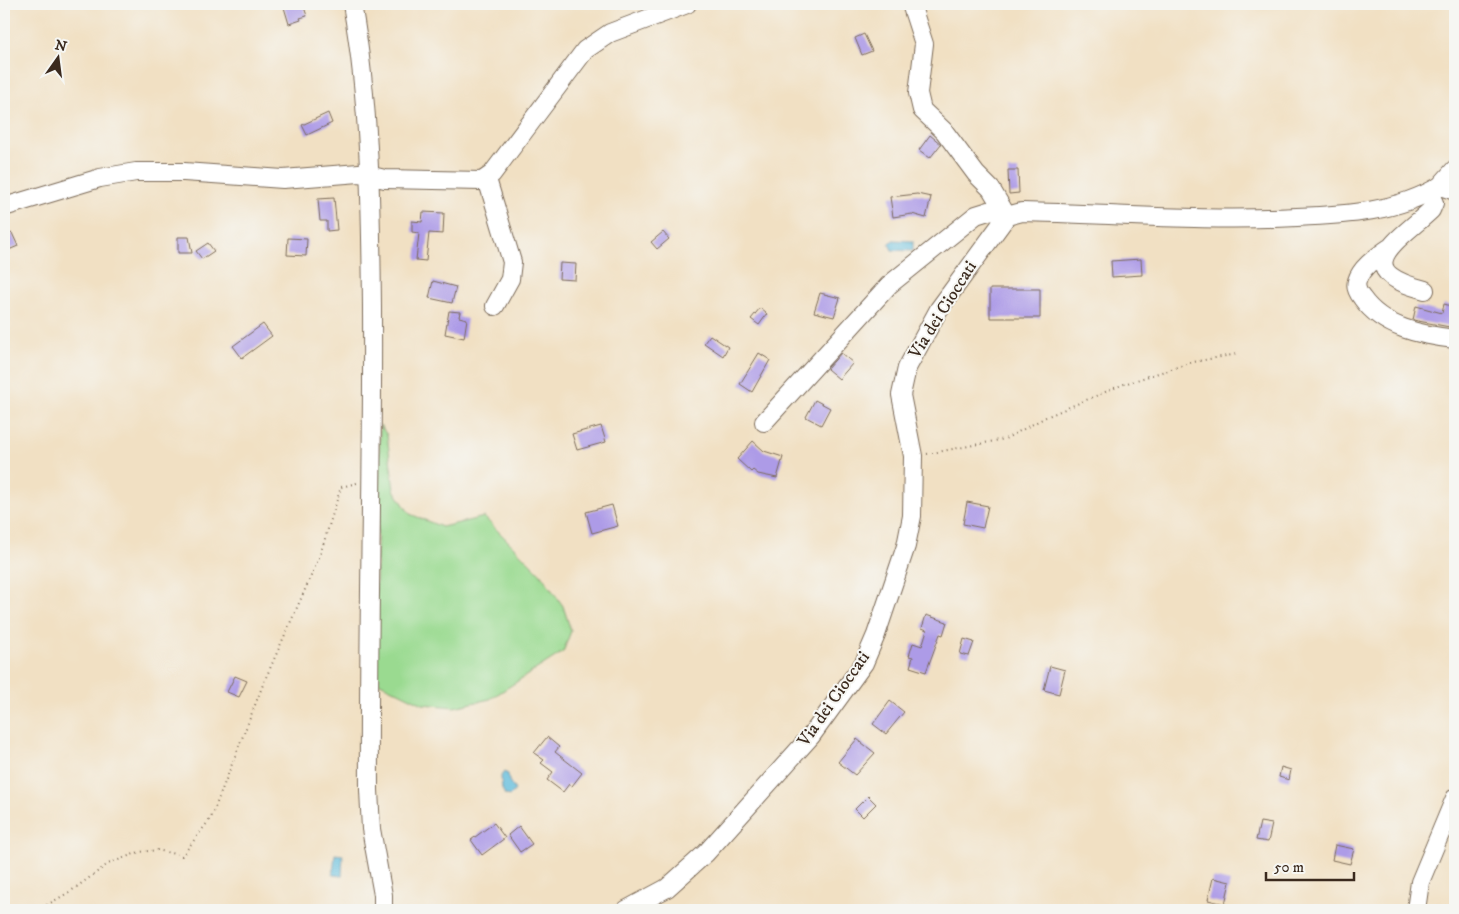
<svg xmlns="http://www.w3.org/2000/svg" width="1459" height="914" viewBox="0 0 1459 914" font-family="'IM FELL DW Pica',serif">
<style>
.green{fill:#9ada90;stroke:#6a8257}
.water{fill:#5ebcdc;stroke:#4c737d}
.building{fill:#ad9be7}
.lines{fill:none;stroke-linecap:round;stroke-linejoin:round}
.minor-casing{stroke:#7b6a58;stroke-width:20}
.path{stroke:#7b6a58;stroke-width:2;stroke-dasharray:1 4;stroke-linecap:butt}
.minor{stroke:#fff;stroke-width:18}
.labels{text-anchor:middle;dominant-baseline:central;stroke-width:4;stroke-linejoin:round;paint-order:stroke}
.street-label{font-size:18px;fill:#3b2a1e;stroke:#f6f6f2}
</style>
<rect width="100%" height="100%" fill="#f6f6f2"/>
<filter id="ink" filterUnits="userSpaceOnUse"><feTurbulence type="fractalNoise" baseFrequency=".02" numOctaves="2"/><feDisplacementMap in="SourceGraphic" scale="10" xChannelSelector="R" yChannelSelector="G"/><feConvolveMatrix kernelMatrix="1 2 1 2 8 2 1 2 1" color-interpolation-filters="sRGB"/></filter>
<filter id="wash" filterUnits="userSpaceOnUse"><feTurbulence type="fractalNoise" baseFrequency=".0096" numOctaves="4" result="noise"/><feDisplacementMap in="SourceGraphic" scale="20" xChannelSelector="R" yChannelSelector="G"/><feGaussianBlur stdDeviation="1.12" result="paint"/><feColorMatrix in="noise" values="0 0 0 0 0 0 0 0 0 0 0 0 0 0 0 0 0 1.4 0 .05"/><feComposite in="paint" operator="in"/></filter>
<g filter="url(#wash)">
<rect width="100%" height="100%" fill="#f1e0c3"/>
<path class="green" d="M380,425L387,435L394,490L410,514L442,527L484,517L540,573L563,606L571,631L563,652L490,699L454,707L423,704L374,680Z"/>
<path class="water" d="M893,240L913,241V251L892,250L889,244Z
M504,772L508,774L509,781L515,790L510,796L505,795L502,789L501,776Z
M335,854L343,855L342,876L333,875Z"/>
<g id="blocks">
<path class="building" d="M283,4H303L307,16L300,18L301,20L289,24Z
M864,34L872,51L862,55L855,38Z
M328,113L332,123L307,135L302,125Z
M930,135L941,144L930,158L919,150Z
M1008,170H1018L1019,193L1009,194Z
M917,194L931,197L926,218L912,214L893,217L890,197Z
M334,198L337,230L327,231V221H320L318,199Z
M423,212L444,213L443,234L429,233L426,261L416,260L419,233L412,232V221L422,222Z
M663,232L669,239L657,249L651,242Z
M12,233L18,246L4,252V237Z
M178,237H189L192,253H178Z
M288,238L307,239L306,256L287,255Z
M208,243L214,251L202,259L196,251Z
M1141,259L1142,275L1112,277L1111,261Z
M560,263L576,264L575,280L559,279Z
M433,281L456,287L452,303L429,298Z
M990,289H1040V318H990Z
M820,293L840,298L834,317L814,312Z
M1444,304L1455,307V328L1413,320L1416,306L1442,313Z
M760,308L767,314L759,325L751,319Z
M449,311L460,312L459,317L467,319L464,338L445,334Z
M263,324L272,336L242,358L233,346Z
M710,335L728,347L723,356L704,343Z
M759,353L770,360L752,392L740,384Z
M841,353L853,363L839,379L827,369Z
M815,400L830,408L821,425L806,417Z
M601,426L606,442L577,450L572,434Z
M753,441L764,451L783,457L777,478L758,474L753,470L751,472L737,459Z
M967,502L988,506L983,528L963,524Z
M612,505L618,526L592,533L586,512Z
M926,615L947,622L943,635L940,634L926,672L910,667L913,657L909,656L913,643L922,646L927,630L922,628Z
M964,639L974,642L969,656L960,654Z
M1050,666L1065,670L1059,694L1044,690Z
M235,676L247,681L239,697L227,692Z
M890,701L904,712L886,734L873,724Z
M547,737L559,747L555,752L582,773L572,786L569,784L563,792L547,780L553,772L541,763L544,760L534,753Z
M857,739L875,753L855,775L838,762Z
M1281,767L1291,770L1289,780L1279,777Z
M868,796L876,804L863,817L855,809Z
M1260,822L1272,824L1268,842L1256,840Z
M494,823L505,838L482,855L471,840Z
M519,826L532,844L520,852L508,835Z
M1335,845L1354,849L1350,864L1332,860Z
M1213,878L1230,882L1225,904L1208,900Z"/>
</g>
</g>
<g filter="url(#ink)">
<use href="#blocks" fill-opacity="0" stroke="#7b6a58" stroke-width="1"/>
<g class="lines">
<defs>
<path id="minor" d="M352,4C370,104 371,205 372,307C373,468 368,629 369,790L371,829L383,895V910
M911,4L924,44L918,93L922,110L944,131L976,174L991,189L1007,216
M487,179L512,262L510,279L495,306
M1440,186L1455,169
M4,207L100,178L136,172H184L283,179L359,173L385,179L482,181L492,174L585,50L610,33L687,4
M1389,248C1378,256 1361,267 1357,281C1355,287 1358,293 1362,298C1383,328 1421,335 1455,339
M1425,290C1344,270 1401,239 1431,210L1434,203L1429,192
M764,422L889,285L976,215L992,210L1007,216
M626,910L667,888L706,853L811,736L864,663L876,635L906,546L912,516L913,456L901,395L907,368L939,309L1007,216L1022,212C1114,214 1205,222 1297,217C1346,215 1397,212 1440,186L1455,191
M1416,910L1420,882L1455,798"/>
</defs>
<use href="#minor" class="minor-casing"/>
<path class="path" d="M927,454L1005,439L1046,417L1124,384L1193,362L1237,354
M38,910L71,891L108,864L139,852L158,850L182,856L211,818L264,682L319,558L341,487L357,483"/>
<use href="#minor" class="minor"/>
</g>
</g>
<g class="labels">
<g class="street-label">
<text transform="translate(943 310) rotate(-58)">Via dei Cioccati</text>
<text transform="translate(834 699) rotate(-55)">Via dei Cioccati</text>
</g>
</g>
<rect width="1459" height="914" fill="none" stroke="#f6f6f2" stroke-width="20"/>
<g transform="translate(58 58) rotate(14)" stroke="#f6f6f2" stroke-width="4" paint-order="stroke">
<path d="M0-4L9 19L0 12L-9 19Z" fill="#3b2a1e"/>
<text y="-8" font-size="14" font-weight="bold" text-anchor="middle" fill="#3b2a1e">N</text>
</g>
<path d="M1266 872v8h88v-8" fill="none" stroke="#3b2a1e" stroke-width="2.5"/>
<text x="1274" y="872" font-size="15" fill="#3b2a1e" stroke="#f6f6f2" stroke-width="4" paint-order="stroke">50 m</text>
</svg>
